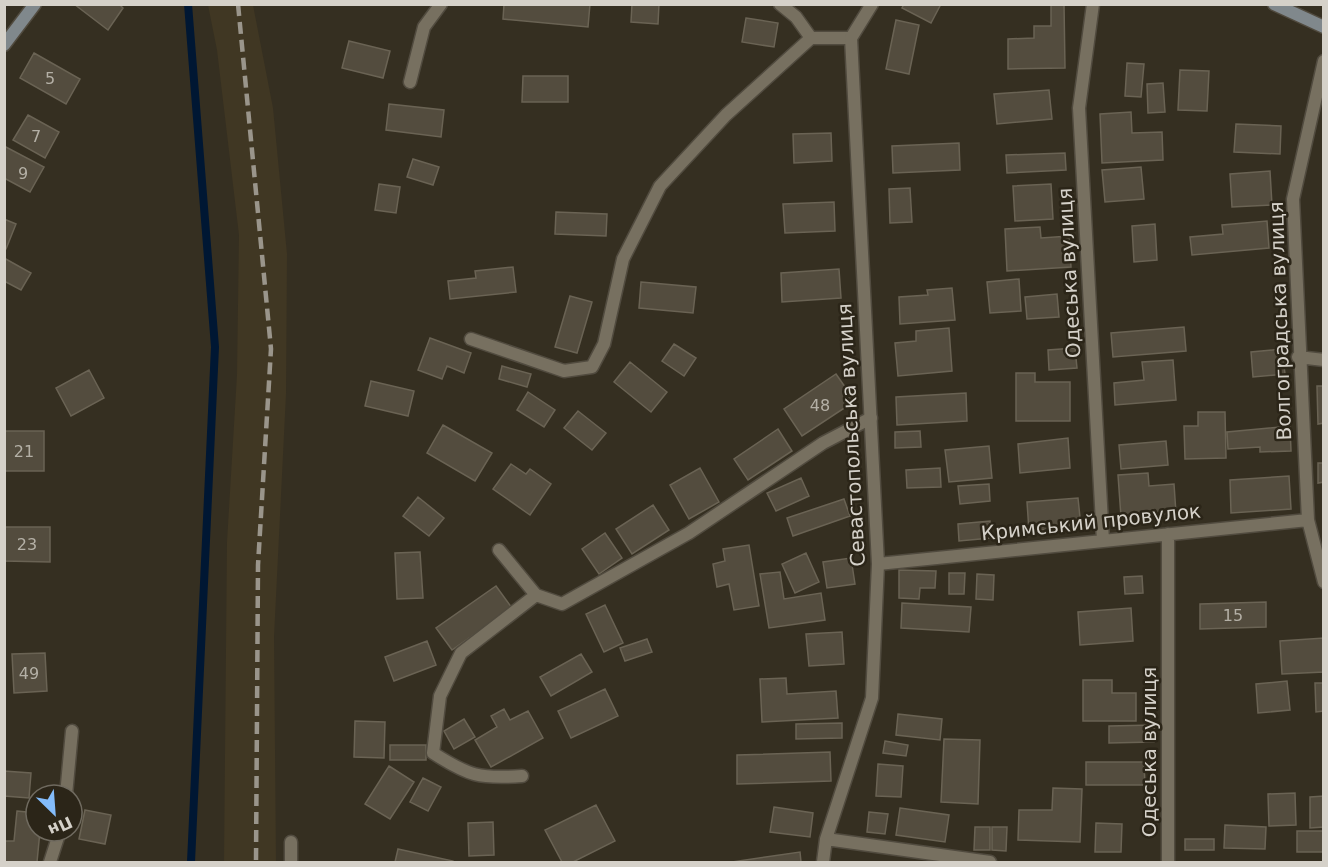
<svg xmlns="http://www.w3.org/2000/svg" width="1328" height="867" viewBox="0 0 1328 867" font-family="'DejaVu Sans',sans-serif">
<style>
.built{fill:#403723}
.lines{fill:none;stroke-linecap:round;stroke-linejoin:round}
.stream{stroke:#001733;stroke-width:8}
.building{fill:#534c3e;stroke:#6a6354;stroke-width:1.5}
.lane-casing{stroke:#514b3f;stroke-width:15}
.street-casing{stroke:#514b3f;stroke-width:15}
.secondary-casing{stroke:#514b3f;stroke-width:15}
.lane{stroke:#777060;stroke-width:12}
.street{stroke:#777060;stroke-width:12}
.secondary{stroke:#80888c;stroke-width:12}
.rail{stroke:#9a958b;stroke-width:4.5;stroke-dasharray:12 6;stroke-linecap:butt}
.labels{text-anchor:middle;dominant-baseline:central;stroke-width:5;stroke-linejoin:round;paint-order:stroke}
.number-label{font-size:16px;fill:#b4b0a6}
.street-label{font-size:20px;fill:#d5d1c9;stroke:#2b2518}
</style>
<rect width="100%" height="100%" fill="#352f21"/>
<path class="built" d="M208,5H253L273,108L287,254L286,394L274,637L276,862H224L227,542L237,375L239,235L217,50Z"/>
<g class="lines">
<path class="stream" d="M188,4L215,347L191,862"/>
</g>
<path class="building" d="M74,4H119L123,8L108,30Z
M504,4H590L588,27L503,19Z
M632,4H659L658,24L631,22Z
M904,4H941L931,23L902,8Z
M1051,4H1064L1065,68L1008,69V39L1034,38V26H1051Z
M746,18L778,23L774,47L742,42Z
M896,20L919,25L909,74L886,69Z
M349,41L390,51L383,78L342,68Z
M34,53L80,79L66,104L20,78Z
M1127,63L1144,64L1141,97L1125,96Z
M1180,70L1209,71L1207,111L1178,110Z
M523,76H568V102H522Z
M1163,83L1165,112L1148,113L1147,84Z
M1049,90L1052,119L997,124L994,94Z
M389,104L444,110L441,137L386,130Z
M1131,112L1132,133L1162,132L1163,160L1102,163L1100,114Z
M28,115L59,132L45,158L13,140Z
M1236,124L1281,126L1280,154L1234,152Z
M831,133L832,161L794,163L793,134Z
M959,143L960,170L893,173L892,146Z
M4,146L44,167L30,192L4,178Z
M1065,153L1066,170L1007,173L1006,155Z
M413,159L439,167L433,185L407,177Z
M1141,167L1144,199L1105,202L1102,170Z
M1270,171L1272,205L1232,207L1230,174Z
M379,184L400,187L396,213L375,210Z
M1051,184L1053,219L1015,221L1013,186Z
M910,188L912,222L890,223L889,189Z
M834,202L835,231L785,233L783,204Z
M556,212L607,214L606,236L555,234Z
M4,219L16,224L6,249H4Z
M1267,221L1269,248L1192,255L1190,237L1223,234L1222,225Z
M1155,224L1157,260L1134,262L1132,226Z
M1040,227L1041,238L1069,236L1071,267L1007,271L1005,229Z
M4,258L31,273L21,290L4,281Z
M513,267L516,292L450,299L448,281L476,278L475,271Z
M839,269L841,298L782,302L781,273Z
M1019,279L1021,311L990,313L987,282Z
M641,282L696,287L693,313L639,308Z
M952,288L955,320L900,324L899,297L928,295L927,290Z
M1057,294L1059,317L1027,319L1025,297Z
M570,296L592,302L577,353L555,347Z
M1184,327L1186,351L1113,357L1111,333Z
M949,328L952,371L898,376L895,343L916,341V331Z
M430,338L471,353L464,373L447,366L442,379L418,370Z
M674,344L696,358L684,376L662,361Z
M1075,348L1077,368L1049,370L1048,350Z
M1282,349L1285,374L1253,377L1251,352Z
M1173,360L1176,400L1115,405L1114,383L1144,380L1142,362Z
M630,362L667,392L651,412L614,382Z
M502,366L531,374L527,387L499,379Z
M89,370L104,398L71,416L56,388Z
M1016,373H1035V382H1070V421H1016Z
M836,374L855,401L802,436L784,409Z
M371,381L414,391L408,416L365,406Z
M1317,386H1324V423L1318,424Z
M528,392L555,410L544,427L517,410Z
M966,393L967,421L897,425L896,397Z
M578,411L606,433L592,450L564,428Z
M1198,412H1225L1226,458L1185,459L1184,426H1198Z
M443,425L492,453L475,481L427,453Z
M1290,426L1291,451L1260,452V447L1228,449L1227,432Z
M778,429L792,451L748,480L734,459Z
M4,431H44V471H4Z
M920,431L921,447L895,448V432Z
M1068,438L1070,468L1020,473L1018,444Z
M1166,441L1168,465L1121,469L1119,445Z
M989,446L992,478L949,482L945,450Z
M1318,463H1324V482L1318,483Z
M511,464L526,474L530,469L551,484L530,515L493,489Z
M700,468L719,502L689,519L670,485Z
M940,468L941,487L907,488L906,470Z
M1148,473L1149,486L1174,484L1176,513L1121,517L1118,475Z
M1289,476L1291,509L1231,513L1230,480Z
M801,478L809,496L776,511L767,493Z
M989,484L990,501L960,504L958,486Z
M418,497L444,518L429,536L403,516Z
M1078,498L1081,527L1029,531L1027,502Z
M844,499L850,516L793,536L787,518Z
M653,505L669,530L632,554L616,529Z
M990,521L991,538L959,541L958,524Z
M4,527H50V562L4,561Z
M605,533L622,558L599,574L582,549Z
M749,545L759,606L734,610L729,584L717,587L713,564L725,561L723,549Z
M420,552L423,598L397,599L395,553Z
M806,553L819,582L795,593L782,564Z
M851,558L855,584L827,588L823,562Z
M899,570L936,571L935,588H920L919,599L899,598Z
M780,572L784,599L821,593L825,620L769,628L760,574Z
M949,573H965L964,594H949Z
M977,574L994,575L993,600L976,599Z
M1142,576L1143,593L1125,594L1124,577Z
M496,586L512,608L452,650L436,628Z
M1266,602V627L1200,629V604Z
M902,603L971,607L969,632L901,628Z
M605,605L623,643L604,652L586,614Z
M1131,608L1133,641L1080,645L1078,612Z
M842,632L844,664L809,666L806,634Z
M1324,638V672L1282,674L1280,641Z
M647,639L652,652L625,661L620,648Z
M427,641L436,665L394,681L385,657Z
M45,653L47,691L14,693L12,654Z
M581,654L592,672L551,696L540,677Z
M786,678L787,694L836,691L838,718L762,722L760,679Z
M1083,680H1112V693H1136V721H1083Z
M1287,681L1290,710L1258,713L1256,684Z
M1315,683H1324V711L1316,712Z
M605,689L618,716L571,738L558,711Z
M504,709L510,720L528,711L543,738L491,767L475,740L497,727L491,716Z
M898,714L942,719L940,740L896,735Z
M464,719L475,737L454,749L444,731Z
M355,721L385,722L384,758L354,757Z
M842,723V738L796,739V724Z
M1154,725V742L1109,743V726Z
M944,739L980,740L978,804L941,802Z
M885,741L908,745L906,756L883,753Z
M390,745H426V760H390Z
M830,752L831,781L737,784V755Z
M1086,762H1144L1145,785H1086Z
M878,764L903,766L901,797L876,796Z
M389,766L414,782L390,819L365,804Z
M4,771L31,773L29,798L4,796Z
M423,778L441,787L428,811L410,802Z
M1053,788L1082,789L1080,842L1018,840L1019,810H1052Z
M1295,793L1296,825L1269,826L1268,794Z
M1324,796V827L1310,828V797Z
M596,805L615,841L573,862H562L545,830Z
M774,807L813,813L810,837L770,832Z
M900,808L949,815L945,842L896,835Z
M85,810L111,815L105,844L79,839Z
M17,811L36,813V831H40L37,862H4V841H14Z
M869,812L888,814L885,834L867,832Z
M493,822L494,855L469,856L468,823Z
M1096,823L1122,824L1121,852H1095Z
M1225,825L1266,827L1265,849L1224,848Z
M975,827H990V850H974Z
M992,827H1007L1006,851L992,850Z
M1297,831H1324V852H1297Z
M1185,839H1214V850H1185Z
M398,849L453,861V862H395Z
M800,852L801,862H732Z"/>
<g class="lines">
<defs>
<path id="lane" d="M780,4L796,17L811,38
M410,82L424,27L441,4
M471,339L564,371L592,367L604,344L623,259L660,186L726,115L811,38H851
M499,550L536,595
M522,776C479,779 469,776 433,753L440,696L461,653L536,595L562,604L689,533L823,443L871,418
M66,795L72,731
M50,862L60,831
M291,862V842"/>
<path id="street" d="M1093,4L1079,108L1103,541
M1324,61L1293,199L1308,520L1324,582
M1298,357L1324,360
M1168,534V862
M878,564L1308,520
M826,839L990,862
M823,862L826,839L872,698L878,564L851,38L872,4"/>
<path id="secondary" d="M1274,4L1324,27
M4,45L35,4"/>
</defs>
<use href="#lane" class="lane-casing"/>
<use href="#street" class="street-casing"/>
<use href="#secondary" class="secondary-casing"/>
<use href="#lane" class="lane"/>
<use href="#street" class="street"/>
<use href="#secondary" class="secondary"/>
<path class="rail" d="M238,4L271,349L258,565L256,862"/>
</g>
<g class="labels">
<g class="number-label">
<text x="50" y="78">5</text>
<text x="36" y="136">7</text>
<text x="23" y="173">9</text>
<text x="820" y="405">48</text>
<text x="24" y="451">21</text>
<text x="27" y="544">23</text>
<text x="1233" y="615">15</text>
<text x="29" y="673">49</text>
</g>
<g class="street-label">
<text transform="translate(1069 273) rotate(-93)">Одеська вулиця</text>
<text transform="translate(1280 321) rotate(-92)">Волгоградська вулиця</text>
<text transform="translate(851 435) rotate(-93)">Севастопольська вулиця</text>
<text transform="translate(1091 522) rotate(-6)">Кримський провулок</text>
<text transform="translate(1149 752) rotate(-90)">Одеська вулиця</text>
</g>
</g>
<rect width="1328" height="867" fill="none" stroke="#d5d1c9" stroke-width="12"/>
<g transform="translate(54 813) rotate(155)"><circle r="28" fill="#2b2518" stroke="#6f6a5f" stroke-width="1.5"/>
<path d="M0-4.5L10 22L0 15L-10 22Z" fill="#83bcfb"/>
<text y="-9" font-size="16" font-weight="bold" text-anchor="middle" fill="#d5d1c9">Пн</text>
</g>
</svg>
